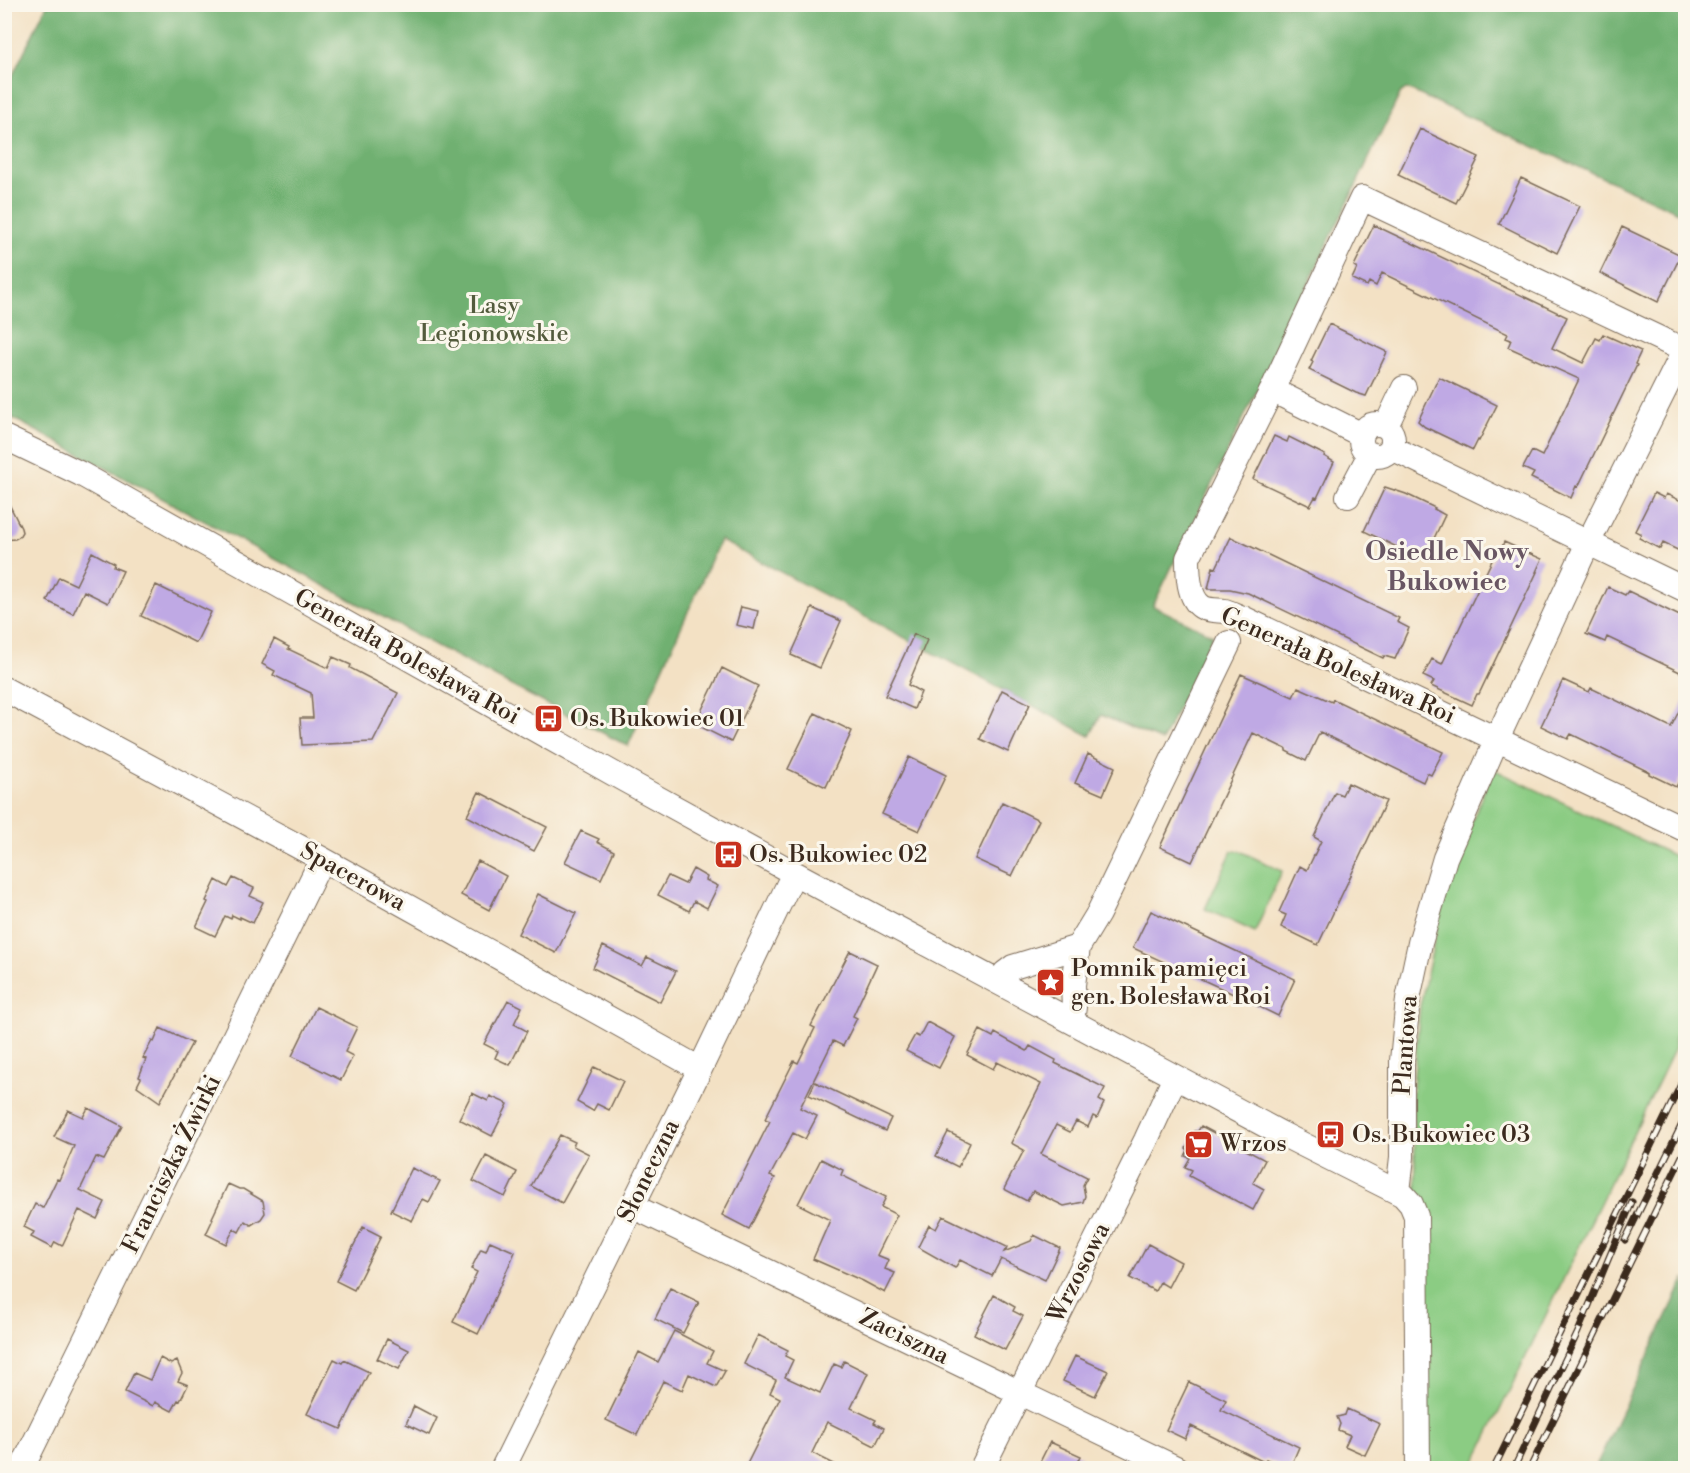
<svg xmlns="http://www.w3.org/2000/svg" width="1690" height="1473" viewBox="0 0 1690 1473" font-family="'Libre Bodoni',serif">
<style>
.green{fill:#8bcc83;stroke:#637b50;stroke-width:1.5}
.forest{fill:#70b071;stroke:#566d48;stroke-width:1.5}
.building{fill:#bfa9e4}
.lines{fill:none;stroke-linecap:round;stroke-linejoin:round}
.street-casing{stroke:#7b6a58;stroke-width:26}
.street{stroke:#fff;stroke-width:24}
.rail-casing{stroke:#3b2a1e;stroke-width:7}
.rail{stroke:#fbf7ec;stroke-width:4.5;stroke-dasharray:14;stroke-linecap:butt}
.labels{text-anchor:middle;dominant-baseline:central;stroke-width:6;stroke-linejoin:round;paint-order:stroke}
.park-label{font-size:24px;fill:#535b3c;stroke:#fbf7ec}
.street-label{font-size:24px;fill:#3b2a1e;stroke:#fbf7ec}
.poi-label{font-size:24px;fill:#3b2a1e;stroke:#fbf7ec;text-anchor:start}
.neighbourhood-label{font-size:26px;font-weight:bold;fill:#695663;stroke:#fbf7ec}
</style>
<rect width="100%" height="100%" fill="#fbf7ec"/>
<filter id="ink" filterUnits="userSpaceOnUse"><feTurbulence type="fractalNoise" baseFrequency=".0167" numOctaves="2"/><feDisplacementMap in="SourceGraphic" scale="12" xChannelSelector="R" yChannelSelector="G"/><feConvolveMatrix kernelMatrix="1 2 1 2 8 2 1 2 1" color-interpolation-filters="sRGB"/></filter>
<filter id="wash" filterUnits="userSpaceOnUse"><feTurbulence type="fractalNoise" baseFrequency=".008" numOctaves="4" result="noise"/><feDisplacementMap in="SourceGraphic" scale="24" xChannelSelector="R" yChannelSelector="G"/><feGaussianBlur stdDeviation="1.35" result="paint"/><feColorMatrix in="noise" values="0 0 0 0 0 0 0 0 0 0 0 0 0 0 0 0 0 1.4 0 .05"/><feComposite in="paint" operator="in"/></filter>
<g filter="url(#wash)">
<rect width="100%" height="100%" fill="#f3e1c4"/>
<path class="green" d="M1493,769L1685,861L1686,1022L1675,1038V1048L1472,1468H1429L1425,1205L1417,1192L1412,1099L1420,1006L1447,883Z
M1232,851H1240L1282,871L1255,932L1205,909Z"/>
<path class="forest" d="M47,5H1685V215L1407,89L1401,92L1153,606L1213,635L1162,741L1101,715L1090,736L720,540L628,746L502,681L5,414L4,93Z
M1685,1278V1468H1595Z"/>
<g id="blocks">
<path class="building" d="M1420,129L1479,157L1456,203L1398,175Z
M1521,178L1580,206L1557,253L1499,224Z
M1374,225L1567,317L1552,348L1583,363L1596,338L1600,340L1603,334L1641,351L1635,364L1637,365L1578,487L1576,486L1571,498L1531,478L1534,473L1523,468L1532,451L1542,456L1579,379L1508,347L1511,340L1506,338L1508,334L1382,273L1376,286L1369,282L1367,286L1352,279L1357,268L1354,266Z
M1622,227L1681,255L1658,302L1600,273Z
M1329,324L1387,352L1366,396L1356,393L1309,370L1313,362L1311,361Z
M1439,377L1497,405L1479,441L1478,440L1473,450L1425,427L1418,421Z
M1274,436L1287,442L1289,437L1325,455L1324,456L1334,462L1317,498L1315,497L1310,506L1253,479Z
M1385,487L1406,494L1435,508L1434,509L1445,515L1428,551L1425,550L1421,559L1364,531Z
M1654,493L1664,498L1666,494L1686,503V554L1663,543L1660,549L1639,538L1641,534L1635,531Z
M4,494L21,528L22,532L19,537L15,539L4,540Z
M1231,537L1399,618L1397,622L1409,628L1395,659L1384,656L1383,658L1248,593L1230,589H1208L1213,567L1216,568Z
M1504,542L1542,559L1536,572H1537L1479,694H1477L1472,705L1431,686L1434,681L1423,676L1432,659L1442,664L1498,548L1501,549Z
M92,552L114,564L113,567L123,571L108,603L84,591L73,614L47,601L59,577L76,585Z
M156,585L211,612L196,643L141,616Z
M1608,587L1625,595L1628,591L1686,619V675L1607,637L1605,642L1586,634Z
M741,607L758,611L754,629L736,625Z
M812,608L841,621L820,668L791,655Z
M914,634L927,640L908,685L921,692L914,709L885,696Z
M274,639L289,647L288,649L328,668L333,657L351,665L350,668L398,693L373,742L302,745L300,718H313L311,693L273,675L275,671L262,664Z
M722,668L758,686L731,742L695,724Z
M1241,674L1293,697L1298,687L1332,702L1333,699L1443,752L1431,775L1427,773L1423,782L1320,732L1306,761L1286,751V749L1253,733L1192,862L1160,847Z
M1563,680L1589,692L1591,688L1671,727L1686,697V767L1676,787L1649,774V772L1571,734L1568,739L1541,726Z
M1002,690L1030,704L1008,752L980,739Z
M815,713L852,731L826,787L788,769Z
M1088,754L1115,767L1103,795L1075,783Z
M909,757L946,775L919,831L882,814Z
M1348,783L1386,801L1318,945L1281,927L1286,915L1279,912L1300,866L1307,870L1321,841L1314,837L1335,792L1342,795Z
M479,792L547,827L534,851L467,816Z
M1002,802L1039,820L1012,876L975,859Z
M581,831L599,839L597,842L614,851L601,879L565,862Z
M478,861L506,876L489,910L461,895Z
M693,869L707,877L706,880L718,886L707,908L694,901L689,911L658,895L668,876L685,884Z
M233,878L254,888L250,896L263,902L253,923L240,917V919L232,915L231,919L225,916L215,936L196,927L208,902L206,901L216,880L228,887Z
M538,894L576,913L556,953L518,934Z
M1151,911L1295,979L1278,1016L1225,990L1133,948Z
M603,946L642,966L647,957L676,971L660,1002L593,968Z
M850,951L877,964L853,1016L857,1018L843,1046L833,1041L800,1108L817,1116L805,1139L793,1133L770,1176L775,1178L749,1229L722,1215L770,1121L765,1119L794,1061L798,1063L815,1028L811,1026Z
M508,1000L522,1007L514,1024L527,1031L510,1065L495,1058L498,1051L484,1044Z
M316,1007L357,1027L345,1052L353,1056L341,1080L292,1056Z
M927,1022L955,1037L939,1068L906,1051L915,1035L919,1037Z
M160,1028L192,1043L160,1102L137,1086L141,1078L139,1077L146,1059L143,1058L152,1041L154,1042Z
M980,1030L993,1037L995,1033L1027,1051L1030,1046L1056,1060L1055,1063L1105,1088L1099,1100L1104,1103L1097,1118L1093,1116L1088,1127L1076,1121L1070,1132L1056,1125L1041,1154L1087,1177L1083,1185L1085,1196L1083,1202L1064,1206L1033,1191L1027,1201L1004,1189L1024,1150L1011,1143L1041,1084L997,1062L993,1069L967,1055Z
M594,1067L623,1081L609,1110L597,1104L593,1111L577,1102Z
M815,1082L891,1118L885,1131L809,1095Z
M472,1093L488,1101L490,1096L508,1104L492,1136L459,1119Z
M88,1108L122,1126L104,1160L96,1157L80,1190L105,1202L97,1219L79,1210L62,1246L55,1242L52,1248L31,1237L34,1232L24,1227L35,1204L43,1208L57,1179L59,1180L74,1146L54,1137L68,1110L83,1117Z
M1201,1126L1265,1160L1253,1183L1264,1189L1253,1210L1189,1176L1192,1170L1185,1167L1190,1158L1185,1156L1188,1150L1186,1148L1195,1131H1198Z
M948,1132L970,1143L958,1167L936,1156Z
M560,1135L575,1142L573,1146L589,1154L562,1203L531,1186Z
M486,1156L517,1172L505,1197L473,1181Z
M821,1159L843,1170L841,1175L886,1197L881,1207L897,1215L877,1255L889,1260L885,1269L895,1273L885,1293L863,1281L813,1259L830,1220L798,1204Z
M412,1168L440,1181L429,1202L423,1199L412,1221L391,1211Z
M228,1184L239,1189H243L263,1201L265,1213L261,1219L251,1225L245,1221L239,1232L234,1229L226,1244L206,1234L213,1219L212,1218Z
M943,1216L1007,1247L1004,1252L1031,1241L1034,1235L1060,1248L1045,1280L1001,1259L992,1276L960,1260L955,1268L918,1247L929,1225L936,1229Z
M363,1227L381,1236L354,1290L336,1281Z
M490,1241L515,1252L491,1306H492L478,1334L453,1322L477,1272L471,1269L481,1249L486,1251Z
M1148,1244L1181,1262L1168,1287L1160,1282L1155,1291L1130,1278Z
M670,1288L699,1302L683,1333L655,1319Z
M994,1295L1015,1307L1013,1311L1023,1316L1005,1350L974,1334Z
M674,1331L713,1351L707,1363L725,1371L716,1387L689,1374L682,1390L663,1381L637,1435L606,1420L639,1352L658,1362Z
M758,1335L788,1350L785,1356L793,1360L785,1377L820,1393L834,1364L841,1367L844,1361L868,1373L851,1408L876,1420L874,1423L884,1428L875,1446L827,1422L812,1453L842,1468H745L780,1398L770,1393L776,1380L744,1364Z
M387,1339L409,1350L399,1369L377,1359Z
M1075,1356L1108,1371L1095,1396L1063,1381Z
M160,1358L171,1364L177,1361L182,1373L178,1381L188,1385L180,1401L178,1400L172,1411L155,1402L153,1406L125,1392L134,1373L150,1380Z
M334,1359L342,1363L344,1360L369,1372L341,1429L307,1414Z
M1189,1382L1226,1400L1221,1410L1299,1447L1290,1468H1286L1266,1459L1264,1462L1191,1426L1185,1439L1166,1430Z
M414,1406L437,1418L429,1435L406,1424Z
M1347,1409L1380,1424L1365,1455L1345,1446L1350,1435L1338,1430L1340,1424L1337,1417L1345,1415Z
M1050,1442L1081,1456L1075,1468H1037Z"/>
</g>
</g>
<g filter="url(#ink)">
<use href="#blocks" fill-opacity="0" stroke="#7b6a58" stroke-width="1.5"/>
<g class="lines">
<defs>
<path id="street" d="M1686,351L1362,198L1272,390L1188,558C1188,573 1188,598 1202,607C1208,611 1218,610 1225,611C1231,613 1237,616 1243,618L1682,828H1686
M1272,390L1362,435
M1361 440a16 16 0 1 1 32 0a16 16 0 1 1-32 0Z
M1386,426L1404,388
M4,437L81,474L623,779L794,873L1280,1133L1403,1195L1411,1204L1416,1216L1418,1468
M1392,448L1686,590
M1348,496L1370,454
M4,689L322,859L700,1069
M998,982L1005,973L1013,967L1078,947
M1072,1021L1074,1007L1073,985L1078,947L1098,914L1229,643
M1398,1192L1402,1157V1061L1408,999L1420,943L1445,858L1497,739L1588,543L1686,347
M632,1206L1176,1468
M22,1468L322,859
M503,1468L700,1069L794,873
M982,1468L1146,1140L1175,1077"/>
</defs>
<use href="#street" class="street-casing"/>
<use href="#street" class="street"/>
<defs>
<path id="rail" d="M1625,1240L1686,1116
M1494,1468L1686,1074
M1514,1468L1578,1332L1632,1202
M1530,1468L1686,1148"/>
</defs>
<use href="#rail" class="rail-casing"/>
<use href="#rail" class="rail"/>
</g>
</g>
<defs>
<symbol id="bus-square" viewBox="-11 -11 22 22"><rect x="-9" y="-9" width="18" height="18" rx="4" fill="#c8321e" stroke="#fbf7ec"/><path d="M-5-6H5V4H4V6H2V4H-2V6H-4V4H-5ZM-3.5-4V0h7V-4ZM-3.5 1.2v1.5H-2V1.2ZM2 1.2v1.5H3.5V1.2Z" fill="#fff"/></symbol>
<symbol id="sight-square" viewBox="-11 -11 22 22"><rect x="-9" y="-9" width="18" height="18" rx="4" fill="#c8321e" stroke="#fbf7ec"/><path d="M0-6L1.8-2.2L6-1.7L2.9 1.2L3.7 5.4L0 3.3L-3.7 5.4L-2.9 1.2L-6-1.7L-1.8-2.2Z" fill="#fff"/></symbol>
<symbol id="supermarket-square" viewBox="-11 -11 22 22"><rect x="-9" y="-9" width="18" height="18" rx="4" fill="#c8321e" stroke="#fbf7ec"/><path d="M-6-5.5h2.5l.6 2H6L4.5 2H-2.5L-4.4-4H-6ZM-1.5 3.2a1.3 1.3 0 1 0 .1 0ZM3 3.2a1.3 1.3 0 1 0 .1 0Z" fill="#fff"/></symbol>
</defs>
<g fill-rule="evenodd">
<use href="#bus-square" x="532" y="702" width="33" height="33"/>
<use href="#bus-square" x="712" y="838" width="33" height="33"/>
<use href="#sight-square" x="1034" y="966" width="33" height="33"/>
<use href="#bus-square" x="1314" y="1118" width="33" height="33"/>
<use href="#supermarket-square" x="1182" y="1128" width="33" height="33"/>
</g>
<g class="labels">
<g class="park-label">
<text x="494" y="306">Lasy<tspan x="494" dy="28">Legionowskie</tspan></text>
</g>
<g class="street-label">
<text transform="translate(407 657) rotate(29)">Generała Bolesława Roi</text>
<text transform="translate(1338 666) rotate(24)">Generała Bolesława Roi</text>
<text transform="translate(353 877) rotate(29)">Spacerowa</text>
<text transform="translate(1406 1045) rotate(-86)">Plantowa</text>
<text transform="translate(172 1164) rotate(-64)">Franciszka Żwirki</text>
<text transform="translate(649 1171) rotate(-64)">Słoneczna</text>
<text transform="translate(1079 1273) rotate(-63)">Wrzosowa</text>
<text transform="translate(904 1337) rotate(26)">Zaciszna</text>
</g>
<g class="poi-label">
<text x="570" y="719">Os. Bukowiec 01</text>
<text x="749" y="855">Os. Bukowiec 02</text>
<text x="1071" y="969">Pomnik pamięci<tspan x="1071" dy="28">gen. Bolesława Roi</tspan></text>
<text x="1352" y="1135">Os. Bukowiec 03</text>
<text x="1220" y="1144">Wrzos</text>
</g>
<g class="neighbourhood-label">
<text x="1447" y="552">Osiedle Nowy<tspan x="1447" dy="30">Bukowiec</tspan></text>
</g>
</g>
<rect width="1690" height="1473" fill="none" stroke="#fbf7ec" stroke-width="24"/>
</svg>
